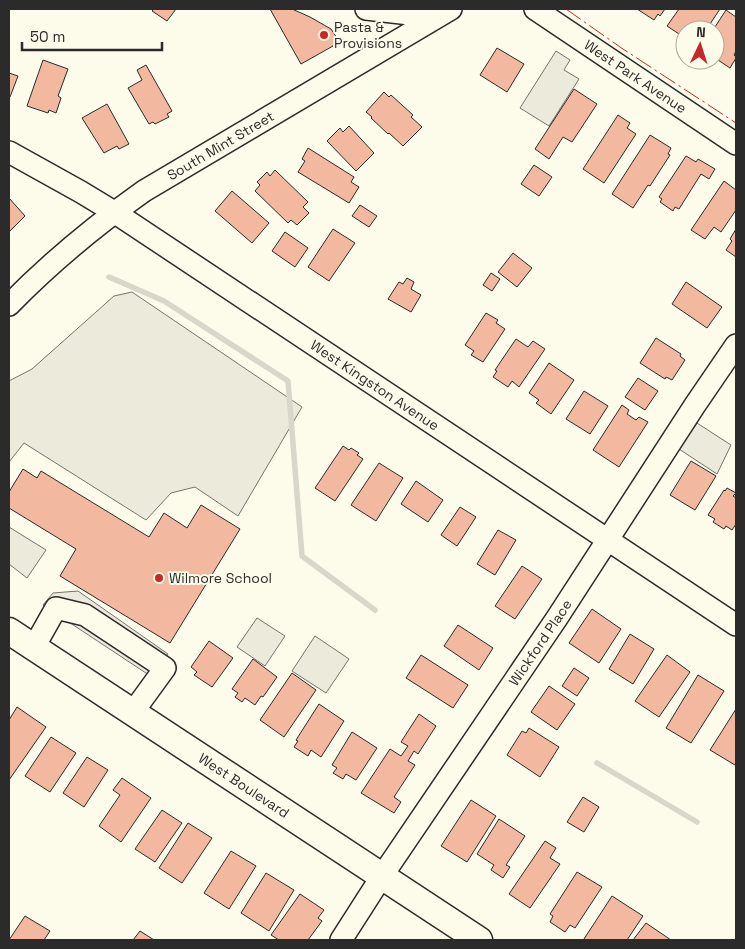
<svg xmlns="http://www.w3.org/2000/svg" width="745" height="949" viewBox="0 0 745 949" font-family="'Space Grotesk',sans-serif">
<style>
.parking{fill:#eceadb;stroke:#74746e}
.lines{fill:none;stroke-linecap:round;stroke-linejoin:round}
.stream{stroke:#d8d7c9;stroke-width:5.5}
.building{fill:#f2b8a0;stroke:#2b2b2b}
.minor-casing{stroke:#2b2b2b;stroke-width:24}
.major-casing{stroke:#2b2b2b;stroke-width:29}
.minor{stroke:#fdfbea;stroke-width:21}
.major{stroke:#fdfbea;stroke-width:26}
.power{stroke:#c62828;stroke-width:1;stroke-dasharray:18 4 2.5 4;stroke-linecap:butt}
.poi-dot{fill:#c62828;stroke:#fdfbea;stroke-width:2}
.labels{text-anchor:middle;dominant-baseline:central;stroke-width:4;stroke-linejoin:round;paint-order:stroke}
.poi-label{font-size:14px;fill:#2b2b2b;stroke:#fdfbea;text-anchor:start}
.street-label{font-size:14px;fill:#2b2b2b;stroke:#fdfbea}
</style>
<rect width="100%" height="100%" fill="#fdfbea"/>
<path class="parking" d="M556,51L570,60L564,70L579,79L549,126L520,108Z
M132,292L302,407L238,516L195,487L171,493L146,520L24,443L9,462V381L32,369L114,296Z
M697,423L731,445L717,474L679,449Z
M9,527L46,550L27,578L9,564Z
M78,591L168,654L152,677L43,605L53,593Z
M257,618L285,636L265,666L237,647Z
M315,636L349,659L326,693L292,671Z"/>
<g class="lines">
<path class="stream" d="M109,277L164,301L288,381L302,556L375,610
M597,763L697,822"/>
</g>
<path class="building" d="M154,9H176L167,21L152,11Z
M270,9H292L310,17L331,29L337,38L333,46L301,64Z
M637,9H665L660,16L658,14L654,20Z
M679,9H720L706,30H685V38L667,26Z
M726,10L736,17V51L734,55L736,57V58L730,68L715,58V30H713Z
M497,48L524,64L507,92L480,75Z
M43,60L68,69L58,96L61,98L56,113L49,110L48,113L27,106Z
M146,65L172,111L167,114L169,117L155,124L153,122L149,124L128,88L142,80L137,70Z
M9,73L18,76L10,97H9Z
M574,89L597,104L572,142L563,137L549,159L535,149Z
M384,92L389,97L391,95L413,115L411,117L422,127L403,146L389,133L388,134L371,118L372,117L366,112Z
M107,104L129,144L119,149L117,146L104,153L82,118Z
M618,115L630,123L627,128L636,134L604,183L583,169Z
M349,126L374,153L356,171L327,141L340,128L343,132Z
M650,135L671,148L668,154L670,155L650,186L648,185L633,208L612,194Z
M308,148L354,177L351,182L359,187L349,203L298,172L305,161L302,159Z
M686,156L696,162L698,159L715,169L709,179L701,174L679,209L675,207L673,211L660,202L662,199L659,197Z
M534,165L552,177L539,196L521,184Z
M275,170L308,202L303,207L309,213L297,225L291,220L288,223L255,191L260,185L257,182L267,172L270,176Z
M724,181L736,190V210L721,232L714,227L705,239L691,230Z
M232,191L269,223L252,243L215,211Z
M9,198L25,216L9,232Z
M360,205L377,216L369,227L352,216Z
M333,229L355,243L329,281L308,267Z
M736,229V257L726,250L732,241L730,239Z
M285,232L308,248L295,267L272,251Z
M513,253L532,268L517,287L498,272Z
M491,273L500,279L492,291L483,285Z
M407,278L414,282L411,289L421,295L411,312L388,299L399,282L403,284Z
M686,282L722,307L707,328L672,304Z
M486,313L498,320L496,323L505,329L483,362L471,355L474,351L465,345Z
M656,338L681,354L680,356L685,360L672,380L666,377L665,379L640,363Z
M516,339L528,347L533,341L545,349L519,387L512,381L508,387L493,377L497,371L495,370Z
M549,363L574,380L551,414L536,403L539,400L529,393Z
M638,378L658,391L645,410L625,397Z
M584,391L608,406L590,434L566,419Z
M622,405L629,410L627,414L636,420L639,417L648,422L619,467L593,450Z
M343,446L349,450L351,448L359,453L357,455L363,459L335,501L315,488Z
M691,461L716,476L695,510L670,495Z
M379,463L403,478L376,521L351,505Z
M23,469L37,478L41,471L149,537L164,513L187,528L201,505L240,529L170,643L60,576L76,549L9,508V492Z
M416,481L443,500L428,522L401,504Z
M727,488L736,493L733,496L736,498V524L732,530L726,526L724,529L713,522L715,519L708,515L724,490L725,491Z
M460,507L476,517L457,546L441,535Z
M498,530L516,540L495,575L477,564Z
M522,566L542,579L515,619L495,606Z
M592,609L621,629L599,663L569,643Z
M458,625L493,648L479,670L444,646Z
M630,634L654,649L633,684L609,669Z
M209,641L233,658L212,687L194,675L197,672L191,667Z
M421,655L468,685L453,708L406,678Z
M667,655L690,672L659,717L635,701Z
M253,659L277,677L263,697L261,696L255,705L245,698L242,702L235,697L238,693L232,689Z
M574,668L589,678L577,696L562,686Z
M292,673L316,690L284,737L260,720Z
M698,675L724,691L691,743L666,728Z
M549,686L575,704L557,730L531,712Z
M319,704L344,721L321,757L311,750L308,756L294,747L298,741L296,740Z
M17,707L46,727L9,780V720Z
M736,709V764L735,765L710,750Z
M419,714L436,726L418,754L414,751L408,761L415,765L394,797L401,802L394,813L361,793L390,749L401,756L408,746L401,742Z
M529,728L559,747L540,777L507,755L522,731L526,733Z
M352,732L377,748L356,780L346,774L343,779L333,773L337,768L332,765Z
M51,737L76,753L50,792L25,776Z
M87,757L108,770L84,807L63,793Z
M122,778L151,798L121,842L99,826L120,795L113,790Z
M583,797L599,807L584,832L567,822Z
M471,800L496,816L467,862L441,846Z
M162,810L182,823L155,862L135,849Z
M499,819L525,836L506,865L510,867L503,878L491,870L494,865L477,854Z
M188,823L212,838L182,883L159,868Z
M545,841L556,848L550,858L560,864L530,908L509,894Z
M231,851L256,866L229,909L204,893Z
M577,872L602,887L575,928L570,925L565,932L550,922L553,916L550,914Z
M266,873L294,890L269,931L241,913Z
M300,894L324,910L318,918L322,921L308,940H279L271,935Z
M612,896L643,916L627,940H587L584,939Z
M25,916L50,931L44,940H9Z
M646,923L671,940H633Z
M140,931L151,938L154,940H133Z"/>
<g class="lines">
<defs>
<g id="minor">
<path d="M366,9L436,17"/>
<path id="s1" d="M535,9L736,144"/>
<path id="s2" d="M9,152L81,192L114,212L736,625"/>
<path id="s3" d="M9,305C50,263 96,225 144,191L451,9"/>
<path d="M34,647L56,608L85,615L165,668L133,712"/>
<path id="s4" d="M341,940L382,876L557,618L695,405L736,345"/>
</g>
<g id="major">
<path id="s5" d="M9,631L479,940"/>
</g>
</defs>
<use href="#minor" class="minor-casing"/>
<use href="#major" class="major-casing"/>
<use href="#minor" class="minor"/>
<use href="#major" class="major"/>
<path class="power" d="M566,9L620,47L736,123"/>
</g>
<g class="poi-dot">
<circle cx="324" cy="35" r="5"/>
<circle cx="159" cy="578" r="5"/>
</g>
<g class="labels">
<g class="poi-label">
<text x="334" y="27">Pasta &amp;<tspan x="334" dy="16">Provisions</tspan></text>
<text x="169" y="578">Wilmore School</text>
</g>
<g class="street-label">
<text stroke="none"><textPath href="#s1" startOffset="121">West Park Avenue</textPath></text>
<text stroke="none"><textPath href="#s3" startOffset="266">South Mint Street</textPath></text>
<text stroke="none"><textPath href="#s2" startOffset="434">West Kingston Avenue</textPath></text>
<text stroke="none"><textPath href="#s4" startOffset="358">Wickford Place</textPath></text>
<text stroke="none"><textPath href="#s5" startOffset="281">West Boulevard</textPath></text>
</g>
</g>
<rect width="745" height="949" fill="none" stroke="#2b2b2b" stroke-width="20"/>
<g transform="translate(700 45) rotate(4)"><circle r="24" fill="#fdfbea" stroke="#a9a89e"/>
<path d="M0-4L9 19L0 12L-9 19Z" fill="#c62828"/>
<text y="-8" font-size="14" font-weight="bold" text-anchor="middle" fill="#2b2b2b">N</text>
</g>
<path d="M22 42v8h140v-8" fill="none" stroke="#2b2b2b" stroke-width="2.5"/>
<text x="30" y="42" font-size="15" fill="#2b2b2b" stroke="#fdfbea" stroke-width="4" paint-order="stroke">50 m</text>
</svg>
